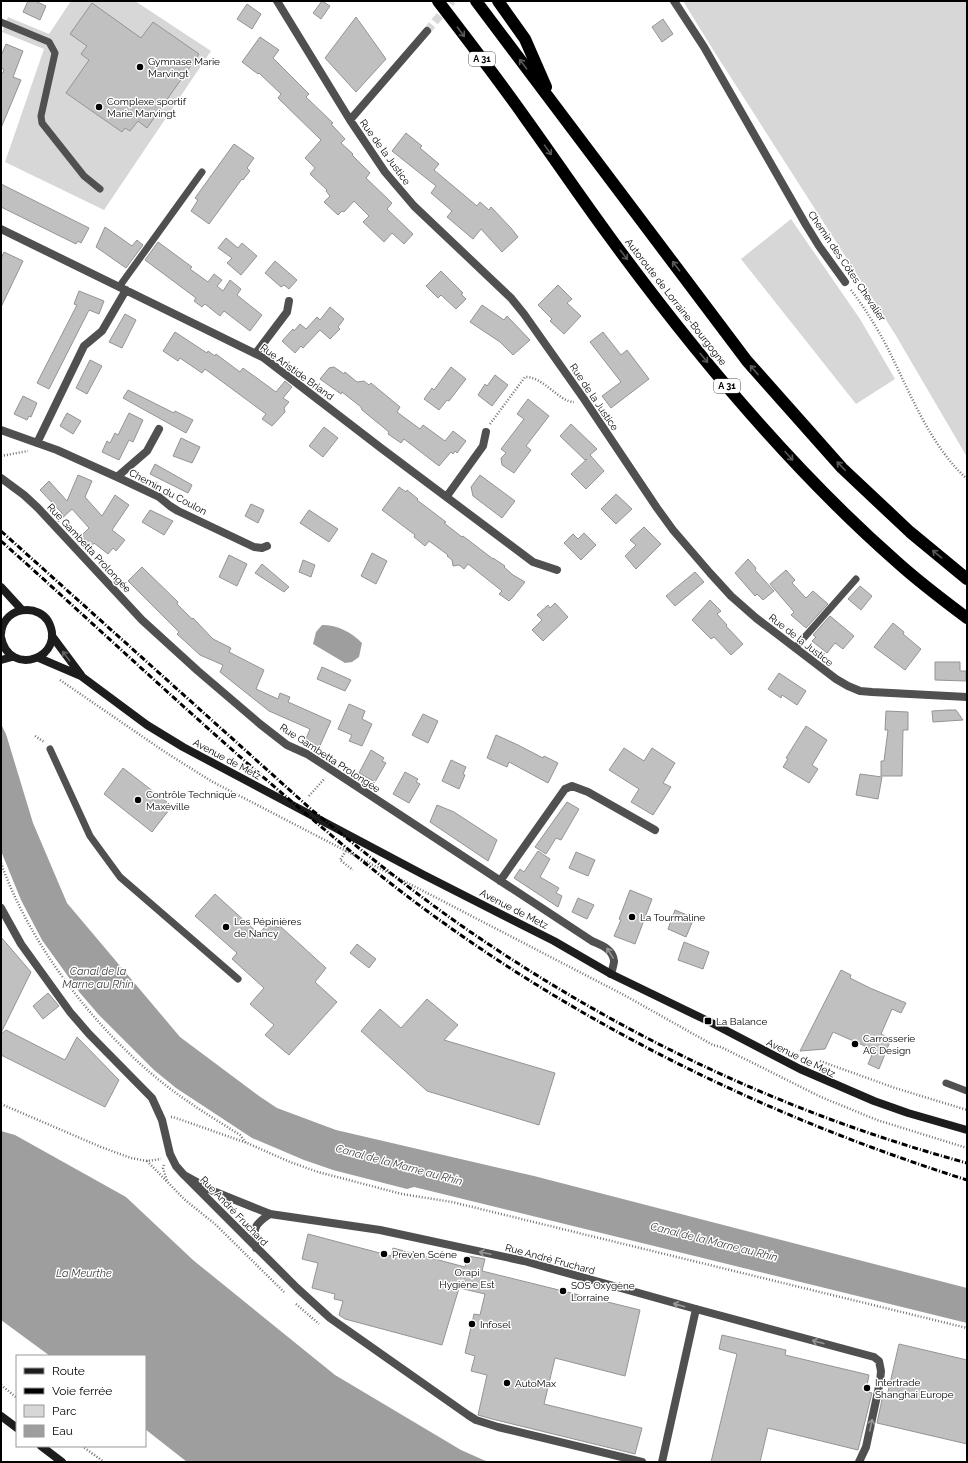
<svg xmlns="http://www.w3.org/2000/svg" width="968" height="1463" viewBox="0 0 968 1463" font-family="Raleway,sans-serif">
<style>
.green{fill:#d7d7d7}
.water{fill:#9e9e9e}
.building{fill:#c0c0c0;stroke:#949494}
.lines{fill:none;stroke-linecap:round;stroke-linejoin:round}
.street-tunnel{stroke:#d9d9d9;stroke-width:8;stroke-dasharray:8 4;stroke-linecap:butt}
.path{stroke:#727272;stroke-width:2.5;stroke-dasharray:1 2;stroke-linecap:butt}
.lane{stroke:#505050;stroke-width:7}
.street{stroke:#505050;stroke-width:8}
.secondary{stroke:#1d1d1d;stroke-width:8}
.highway{stroke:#000;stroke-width:12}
.rail{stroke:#000;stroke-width:3;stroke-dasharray:6 2 1 2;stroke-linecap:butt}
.oneway{stroke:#595959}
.oneway2{stroke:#616161}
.oneway3{stroke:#969696}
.poi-dot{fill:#000;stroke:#fff;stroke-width:1.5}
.labels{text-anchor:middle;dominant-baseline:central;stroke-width:3;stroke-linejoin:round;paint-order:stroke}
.shield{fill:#fff;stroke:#4c4c4c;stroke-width:1}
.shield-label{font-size:9px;font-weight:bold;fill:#000}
.poi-label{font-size:10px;fill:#000;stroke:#fff;text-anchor:start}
.street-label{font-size:10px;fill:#000;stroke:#fff}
.water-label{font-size:11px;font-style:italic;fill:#3f3f3f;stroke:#fff}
</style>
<rect width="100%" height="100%" fill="#fff"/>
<path class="green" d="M71,1H135L211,51L104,210L5,162L44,49L2,32L8,17L49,34Z
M683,1H967V457L895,334L712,48Z
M791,219L860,319L895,379L856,404L741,259Z"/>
<path class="water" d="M322,625C338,625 351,632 362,643L359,657L352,662L345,663L313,644L316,632Z
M1,724L6,734L33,823L67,903L180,1037L259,1096L277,1108L336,1130L534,1176L967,1288V1323L414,1187L407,1189L333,1170L304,1160L252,1138L176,1088L154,1070L99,1015L80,993L42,940L21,900L1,851Z
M1,1131L15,1135L126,1197L193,1260L335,1375L461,1450L488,1462H187L145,1429V1356H50L1,1320Z"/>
<path class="building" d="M28,1H35L46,6L40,20L23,12Z
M322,1L330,6L321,19L313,13Z
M92,3L141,38L153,22L199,54L147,128L138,121L130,131L125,128L122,132L66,93L89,60L81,54L87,46L70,34Z
M247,4L261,14L252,29L237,19Z
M356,17L386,59L356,92L325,58Z
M663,19L673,34L662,42L652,27Z
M260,37L279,50L273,58L309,94L306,97L333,123L331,124L345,139L341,143L353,154L352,155L370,173L366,178L392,203L387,209L413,234L404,244L392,233L384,242L363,222L369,216L354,201L344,212L342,211L338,215L324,202L330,196L326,191L327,190L310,174L315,168L305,158L321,140L278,98L281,94L259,73L258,74L242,62Z
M6,44L23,51L13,77L21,80L1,128V73H3L4,69L1,68V56Z
M406,133L422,146L420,148L439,164L434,170L477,206L480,202L489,210L491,207L511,228L518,237L502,252L481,229L473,239L447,217L452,211L431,193L436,186L392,151Z
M234,144L254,158L247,168L250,171L243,180L242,179L209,224L191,211L198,200L195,198Z
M1,184L89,228L81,243L78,241L76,244L1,207Z
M105,227L132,246L137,240L143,245L126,268L96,247Z
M226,238L238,248L242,243L257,256L241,275L227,263L232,258L218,248Z
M158,242L192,267L190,269L208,282L214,274L222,280L217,286L223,291L230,280L241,289L237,295L262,315L250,331L224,311L220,316L205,304L202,307L194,301L196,298L145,260Z
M4,252L23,261L1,307V259Z
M275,261L297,280L289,289L284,285L281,287L265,273Z
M441,271L463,293L461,294L466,299L456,309L441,295L438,298L426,286Z
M558,285L572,299L567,303L581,316L564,334L550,321L552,319L538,305Z
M79,291L104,301L99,314L89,310L49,389L37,383L77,305L74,304Z
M482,305L504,320L507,316L530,340L513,355L500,342L470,322Z
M330,307L344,319L338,327L340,329L330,339L320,330L303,348L301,346L295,353L282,341L293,329L294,331L300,324L306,329L317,317L320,320Z
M125,314L136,320L122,348L109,342Z
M175,332L207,353L208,351L215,356L216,354L240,372L243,368L276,392L285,381L292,387L283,398L289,402L284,408L285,412L272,426L262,419L266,414L205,369L202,373L180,358L178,361L163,351Z
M603,332L621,355L627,350L649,379L611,408L602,396L621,382L590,342Z
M90,360L102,366L87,394L76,388Z
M334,367L344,374L345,372L357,382L364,381L369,385L371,383L400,407L397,412L420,429L423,425L445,441L453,431L466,441L457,453L455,451L453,454L451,452L439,466L404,439L401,443L388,434L389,432L362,410L361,407L342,392L341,394L320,379L329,368Z
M451,367L466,379L449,401L447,400L439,410L424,399L432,388L434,390Z
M495,375L508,385L492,406L478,395L485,384L487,386Z
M128,390L174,413L175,411L193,420L186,433L123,398Z
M23,396L37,403L31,417L29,416L27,420L14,414Z
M528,399L549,416L526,446L531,450L514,473L502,465L501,458L506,453L501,449L524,419L517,414Z
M67,413L81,421L73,434L60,426Z
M129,413L143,420L133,442L129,440L119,460L102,452L107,441L110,443L115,433L118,435Z
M571,424L597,449L590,455L604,471L586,489L571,474L587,459L585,460L560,436Z
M324,427L338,438L323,457L309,446Z
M181,438L200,447L192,463L173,456Z
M155,464L192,485L188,493L150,474Z
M78,475L92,481L85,497L102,516L115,495L129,505L112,530L125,540L116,551L113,548L108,554L94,543L91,547L81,536L89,528L72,509L58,522L62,513L40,490L49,481L67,501Z
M480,475L515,501L502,518L473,496L471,487Z
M399,487L406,492L407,490L418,499L417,500L446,522L444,523L462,537L463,536L493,559V558L505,566L504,567L513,575L525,582L513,597L509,601L499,594L502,591L468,564L464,569L459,565L453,566L452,560L447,556L448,555L429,541L425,546L414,537L415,535L382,510Z
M616,494L632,509L616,524L601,509Z
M251,504L264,510L258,523L245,516Z
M150,510L173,521L164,535L142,522Z
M309,510L338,529L329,542L300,523Z
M644,527L661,544L636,569L625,556L636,545L630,540Z
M584,533L596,545L581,560L564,543L573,534L578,539Z
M372,553L387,561L376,584L361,576Z
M229,555L247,564L237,586L219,577Z
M748,559L756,568L755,570L774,591L763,600L757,594L755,596L735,573Z
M303,560L315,565L311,577L299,572Z
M262,564L289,587L284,592L255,573Z
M142,567L178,602L177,604L192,619L193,618L213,639L231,648L229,652L264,670L256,689L278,699L280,693L290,697L288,702L331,721L318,750L306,739L310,729L269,711L220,672L223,665L200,655L177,634L179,632L128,581Z
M786,570L795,580L792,583L806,598L813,591L828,604L806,628L791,615L794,612L770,584Z
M695,572L704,582L675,606L666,596Z
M860,586L872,596L861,610L848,599Z
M710,600L721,611L717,614L727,625L726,626L743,644L731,655L714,637L711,639L692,620Z
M555,603L568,617L543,641L532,630L542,620L537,615L548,605L550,608Z
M830,616L854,636L843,649L835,643L827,653L812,641L816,637L813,635Z
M893,623L904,632L903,634L921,649L905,670L874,647Z
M935,662H960V671H966V681L935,680Z
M322,667L351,680L345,691L317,679Z
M779,673L806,691L797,705L782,695L781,698L768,689Z
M349,704L365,711L362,719L372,724L362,746L349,741L352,735L338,729Z
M948,710H956L963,720L933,722L932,711Z
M886,711L908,712V730H903L902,776H881V761H884L888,730H885Z
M423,714L438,721L428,743L412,735Z
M806,726L827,740L812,765L818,769L809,783L783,767L788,759L786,758Z
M496,735L518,745L543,758L544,756L558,763L548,783L509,762L507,767L487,758Z
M624,748L644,761L652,748L675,763L663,783L671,787L653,815L631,802L639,789L609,770Z
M371,750L384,758L382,761L386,763L375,782L359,773Z
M451,760L466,767L463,774L465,775L459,789L442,781Z
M123,768L172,806L152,832L104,794Z
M405,772L418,779L416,782L420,784L409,803L393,794Z
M860,774L882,777L878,799L856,795Z
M567,802L579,809L561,840L556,838L546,854L535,847Z
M437,805L454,812L497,840L488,861L430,822Z
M538,851L550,859L540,877L559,888L556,893L562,896L558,907L514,878L520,869L524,872Z
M576,852L595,860L588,876L569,868Z
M630,890L652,899L635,944L614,936L621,920L619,919Z
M215,894L259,934L270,921L278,928L280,926L326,968L315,982L337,1002L289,1055L265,1035L274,1025L250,1004L264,988L232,959L237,953L195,916Z
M578,898L594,905L587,919L572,912Z
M675,910L694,918L686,937L668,929Z
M1,937L31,972L1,1033Z
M684,942L709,952L703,969L678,960Z
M357,944L376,959L369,968L350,953Z
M841,970L851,975L850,978L870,988L906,1003L901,1013L892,1009L881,1034L891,1039L879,1069L868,1064L874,1050L833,1032L825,1049L800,1051Z
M48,993L59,1006L43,1019L33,1006Z
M427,999L458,1025L444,1040L555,1073L539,1125L427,1091L361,1031L380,1009L401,1028Z
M6,1030L65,1060L77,1037L119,1080L105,1107L1,1055V1034Z
M308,1234L391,1256L393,1248L465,1267L468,1256L485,1259L482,1271L640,1310L625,1376L555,1358L544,1404L642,1428L635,1454L492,1419L478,1415L487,1375L471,1371L475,1356L465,1353L474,1314L480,1315L485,1294L459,1288L442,1345L345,1319L339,1315L343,1301L334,1299L335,1294L312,1288L318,1263L302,1259Z
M722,1335L786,1350L785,1355L869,1375L866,1391L872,1393L858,1450L768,1428L760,1462H711L737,1354L719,1349Z
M899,1344L967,1360V1444L877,1423L883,1395L887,1396Z"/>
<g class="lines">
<path class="street-tunnel" d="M427,31L452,1"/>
<path class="path" d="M851,290C867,311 881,334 892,357C913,400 932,447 967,479
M490,424L525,377C543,376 559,402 574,402
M1,456L28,451
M60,680L165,752L211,781L624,995L713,1045L721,1047L821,1097L877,1120L967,1148
M35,736L44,742
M309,796L325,778
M346,851L340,860L353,870
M1,863C29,942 89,1021 153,1075C180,1098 210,1116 240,1135L246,1143
M820,1061L895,1088L967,1110
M1,1104L101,1147L131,1158L147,1161L161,1159
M171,1117H173L247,1143L290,1162L318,1172L402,1194L452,1202L967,1328
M147,1161L185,1200L215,1224L284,1292
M164,1165L163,1168L167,1181
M296,1304L319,1324
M1,1385L17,1398
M82,1446L104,1462"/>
<path class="lane" d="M1,22L49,42L55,53L41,116L42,123L84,176L100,189
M119,287L202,172
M795,648L856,579
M50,749L90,836L120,877L238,979
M946,1083L967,1091"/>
<path class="street" d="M277,1L350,120L385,172L414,206L511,298L524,314L584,399L657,508L673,530L710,573L731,596L756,618L836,679L848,686L860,691L872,692L967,697
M674,1L704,47L806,225L819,246L845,282
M350,120L427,31
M1,229L264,358L381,448L533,562L557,570
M256,353L287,312L289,301
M1,430L57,450L117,477L159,497L170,506L178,511L254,547L262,548L267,546
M37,443L84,346L102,331L126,290
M117,477L147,451L159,429
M1,478L24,495L38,508L142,620L198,671L260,724L287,745L307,754L324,765L592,941C601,945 613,949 614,961C614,964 612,970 611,974
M447,496L483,446L486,432
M500,881L565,789L572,786L588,792L655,830
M1,908L21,944L70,1012L89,1034L152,1098L162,1120L170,1154L176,1166L184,1175
M256,1248C253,1229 253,1225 270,1214
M642,1462L498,1427L476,1420L468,1415L330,1318L297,1288L184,1175L213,1191L270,1214L380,1230L524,1261L696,1309L874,1357L879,1361L881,1371L880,1382L866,1447L859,1462
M662,1462L696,1309"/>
<path class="secondary" d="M1,587L22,610
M1,634C2,619 13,610 27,610C35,610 44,614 48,621C68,657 9,679 1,637
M52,636L81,675
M39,658L81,676L147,725L183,747L424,875L554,941L611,974L708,1021L800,1069L874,1101L908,1113L967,1130
M1,660L12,657
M1,1416L17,1428
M41,1446L62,1462"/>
<path class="highway" d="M438,1C468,40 498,79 526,119C554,158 581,198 609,236C693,351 790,468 897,562C919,582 943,600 967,618
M476,1L747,361L842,468L910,532L967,579
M498,1L525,39L546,87"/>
<path class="rail" d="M1,531L313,811C366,854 419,897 475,935C626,1038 790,1115 967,1163
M1,541C93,623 183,708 277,789C312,819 348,850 385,879C558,1015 758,1114 967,1180"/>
</g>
<defs><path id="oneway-shaft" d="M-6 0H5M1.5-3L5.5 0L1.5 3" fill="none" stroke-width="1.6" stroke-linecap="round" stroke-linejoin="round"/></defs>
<g class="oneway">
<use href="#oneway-shaft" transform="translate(461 32) rotate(53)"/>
<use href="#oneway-shaft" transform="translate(523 64) rotate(-127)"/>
<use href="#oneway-shaft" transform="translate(548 150) rotate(55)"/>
<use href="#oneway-shaft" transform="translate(624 255) rotate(52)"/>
<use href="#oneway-shaft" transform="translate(676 266) rotate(-127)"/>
<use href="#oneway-shaft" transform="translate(704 358) rotate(50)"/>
<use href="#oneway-shaft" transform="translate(754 370) rotate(-131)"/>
<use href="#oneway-shaft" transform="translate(789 456) rotate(48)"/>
<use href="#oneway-shaft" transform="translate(841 466) rotate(-134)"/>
<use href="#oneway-shaft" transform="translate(937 554) rotate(-140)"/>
</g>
<use class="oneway2" href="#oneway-shaft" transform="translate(66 656) rotate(-127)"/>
<g class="oneway3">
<use href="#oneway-shaft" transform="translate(610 953) rotate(-122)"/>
<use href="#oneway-shaft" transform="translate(485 1253) rotate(-168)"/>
<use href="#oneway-shaft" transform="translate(679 1305) rotate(-164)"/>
<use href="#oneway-shaft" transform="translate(818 1342) rotate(-165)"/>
<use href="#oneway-shaft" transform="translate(871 1425) rotate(-78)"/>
</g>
<g class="poi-dot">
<circle cx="140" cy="67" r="4"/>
<circle cx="99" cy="107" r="4"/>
<circle cx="138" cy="800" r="4"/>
<circle cx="632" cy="917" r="4"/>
<circle cx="226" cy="927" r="4"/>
<rect x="704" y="1017" width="8" height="8" rx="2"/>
<circle cx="855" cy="1044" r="4"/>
<circle cx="384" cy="1254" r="4"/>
<circle cx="467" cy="1260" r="4"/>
<circle cx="563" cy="1291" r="4"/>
<circle cx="472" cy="1324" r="4"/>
<circle cx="507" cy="1383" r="4"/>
<circle cx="867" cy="1388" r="4"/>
</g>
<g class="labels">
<g class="shield">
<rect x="469" y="52" width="26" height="14" rx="3"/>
<rect x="714" y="379" width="26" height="14" rx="3"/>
</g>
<g class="shield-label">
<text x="482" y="59">A 31</text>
<text x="727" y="386">A 31</text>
</g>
<g class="poi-label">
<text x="148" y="61">Gymnase Marie<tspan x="148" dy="12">Marvingt</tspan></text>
<text x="107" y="101">Complexe sportif<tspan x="107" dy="12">Marie Marvingt</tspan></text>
<text x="146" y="794">Contrôle Technique<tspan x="146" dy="12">Maxéville</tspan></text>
<text x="640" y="917">La Tourmaline</text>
<text x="234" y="921">Les Pépinières<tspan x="234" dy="12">de Nancy</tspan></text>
<text x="716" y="1021">La Balance</text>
<text x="863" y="1038">Carrosserie<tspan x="863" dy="12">AC Design</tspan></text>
<text x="392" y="1254">Prév’en Scène</text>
<text x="467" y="1272" text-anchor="middle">Orapi<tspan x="467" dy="12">Hygiène Est</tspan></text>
<text x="571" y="1285">SOS Oxygène<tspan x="571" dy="12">Lorraine</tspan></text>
<text x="480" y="1324">Infosel</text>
<text x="875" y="1382">Intertrade<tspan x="875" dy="12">Shanghai Europe</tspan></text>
<text x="515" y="1383">AutoMax</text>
</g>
<g class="street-label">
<text transform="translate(385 152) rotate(54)">Rue de la Justice</text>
<text transform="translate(847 266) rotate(56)">Chemin des Côtes Chevalier</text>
<text transform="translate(676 302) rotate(52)">Autoroute de Lorraine-Bourgogne</text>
<text transform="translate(297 372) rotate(36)">Rue Aristide Briand</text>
<text transform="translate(594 397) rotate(56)">Rue de la Justice</text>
<text transform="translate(168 492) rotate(28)">Chemin du Coulon</text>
<text transform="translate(89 548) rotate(47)">Rue Gambetta Prolongée</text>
<text transform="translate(801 640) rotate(38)">Rue de la Justice</text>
<text transform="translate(330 758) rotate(33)">Rue Gambetta Prolongée</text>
<text transform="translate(227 759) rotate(28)">Avenue de Metz</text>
<text transform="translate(514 909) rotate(27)">Avenue de Metz</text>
<text transform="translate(801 1058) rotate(26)">Avenue de Metz</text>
<text transform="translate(234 1211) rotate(46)">Rue André Fruchard</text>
<text transform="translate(550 1259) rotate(15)">Rue André Fruchard</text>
</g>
<g class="water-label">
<text x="98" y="971">Canal de la<tspan x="98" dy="13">Marne au Rhin</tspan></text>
<text transform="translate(399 1165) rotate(15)">Canal de la Marne au Rhin</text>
<text transform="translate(714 1242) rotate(14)">Canal de la Marne au Rhin</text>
<text x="84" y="1273">La Meurthe</text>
</g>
</g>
<rect width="968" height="1463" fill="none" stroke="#000000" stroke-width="4"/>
<rect x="16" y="1355" width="130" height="92" fill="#ffffff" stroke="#999999"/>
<rect x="24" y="1368" width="20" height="6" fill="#1d1d1d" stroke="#999999"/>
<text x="52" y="1375" font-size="12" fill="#000000">Route</text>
<rect x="24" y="1388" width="20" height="6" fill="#000000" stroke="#999999"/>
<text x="52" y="1395" font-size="12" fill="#000000">Voie ferrée</text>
<rect x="24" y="1405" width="20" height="12" fill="#d7d7d7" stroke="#999999"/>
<text x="52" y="1415" font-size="12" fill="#000000">Parc</text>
<rect x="24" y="1425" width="20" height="12" fill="#9e9e9e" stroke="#999999"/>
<text x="52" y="1435" font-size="12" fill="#000000">Eau</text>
</svg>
